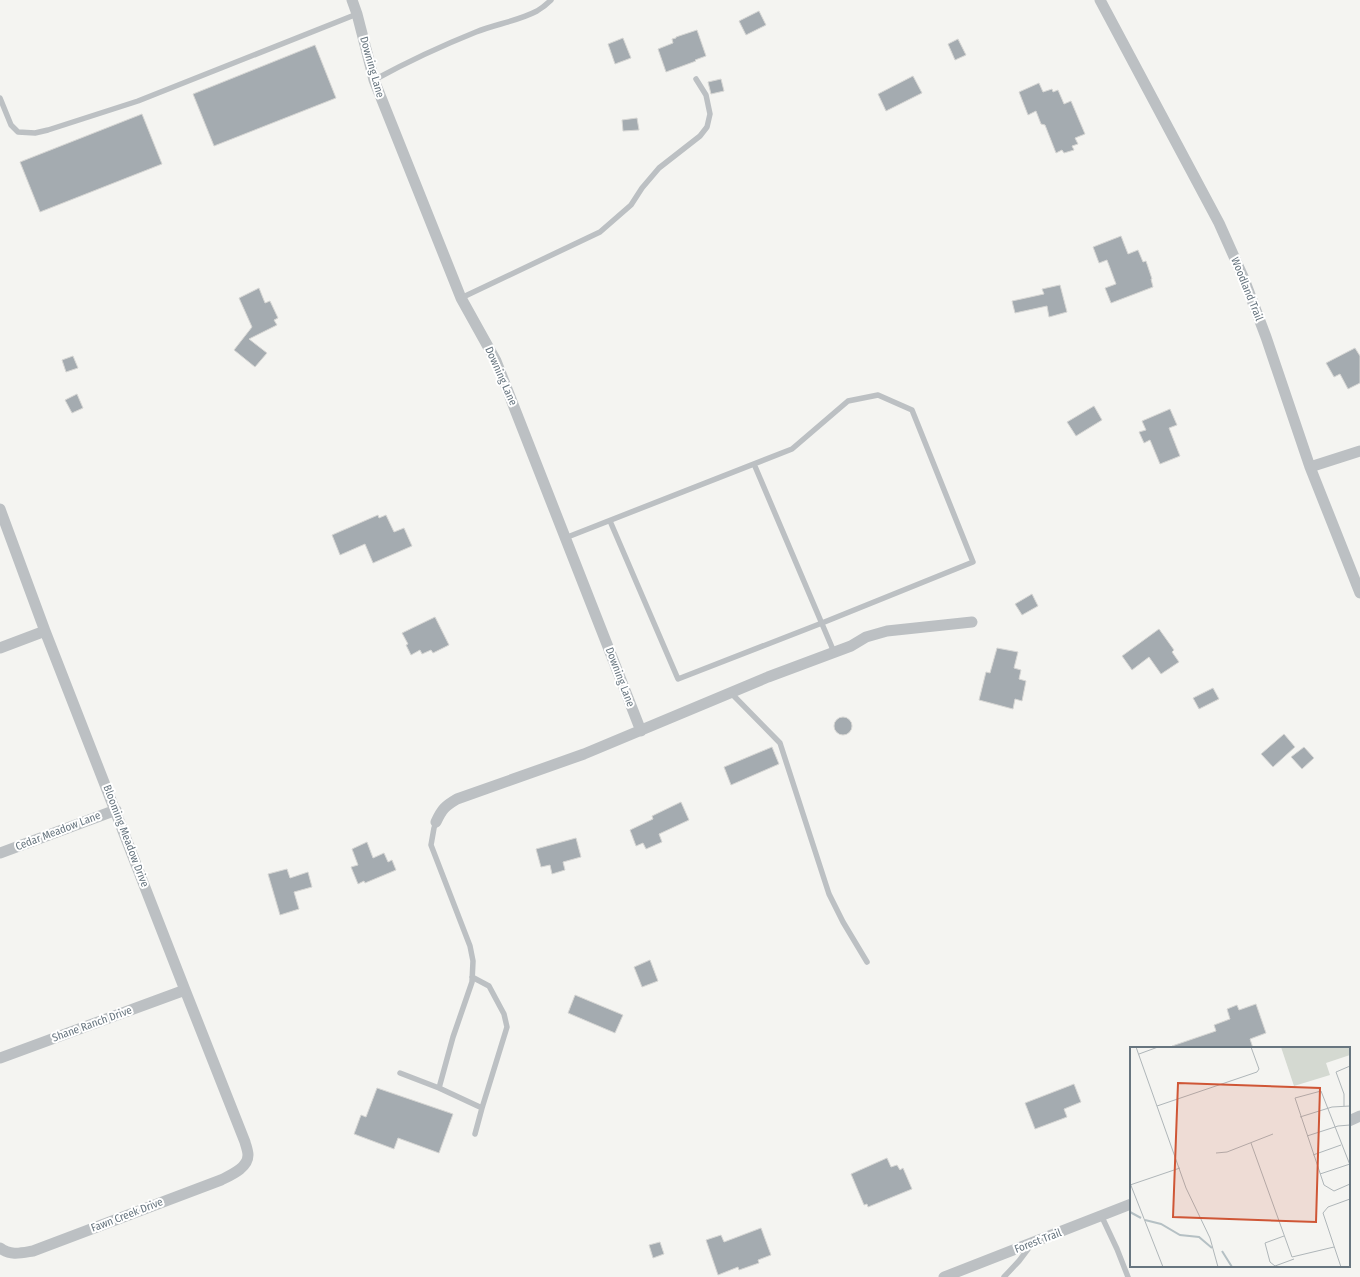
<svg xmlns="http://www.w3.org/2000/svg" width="1360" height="1277" viewBox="0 0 1360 1277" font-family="'Fira Sans Condensed',sans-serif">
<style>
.building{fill:#a4abb0;stroke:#d6d6d4}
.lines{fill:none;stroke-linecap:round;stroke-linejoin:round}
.service{stroke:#bcc0c3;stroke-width:5.5}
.minor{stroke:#bcc0c3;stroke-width:11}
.labels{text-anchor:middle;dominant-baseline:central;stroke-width:4;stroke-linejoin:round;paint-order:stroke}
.street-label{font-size:11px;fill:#67757f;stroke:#fff}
.inset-river{fill:none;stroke:#b5c0c4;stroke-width:2}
.inset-road{fill:none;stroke:#afb6b9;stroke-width:1}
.view{fill:#cf5636;fill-opacity:0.15;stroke:#cf5636;stroke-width:2}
.inset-edge{fill:none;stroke:#67757f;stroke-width:2}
</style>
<rect width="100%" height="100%" fill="#f4f4f1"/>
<path class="building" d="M759,11L766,25L746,35L739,21Z
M697,30L706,56L695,60L696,61L666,72L658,49L673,43L672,39L676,38V37Z
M623,38L631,58L615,64L608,44Z
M958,39L966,55L955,60L948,44Z
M315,45L336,98L214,146L193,94Z
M913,76L922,93L886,111L878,94Z
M721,79L724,91L711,94L708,82Z
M1039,83L1043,92L1052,89L1053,92L1058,90L1064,104L1071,101L1085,134L1075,138L1078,144L1072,146L1074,150L1064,153L1062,150L1056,153L1045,125L1041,124L1036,111L1028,115L1019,92Z
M142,114L162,164L40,212L20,162Z
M637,118L639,130L623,131L622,120Z
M1121,236L1128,254L1138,250L1143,262L1146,261L1152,279H1151L1153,287L1111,303L1105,288L1116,284L1107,260L1099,263L1093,247Z
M1060,285L1067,312L1049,317L1047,306L1015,313L1012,301L1044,294L1042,289Z
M259,288L265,303L270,301L278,318L274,320L277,325L249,339L267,353L255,367L234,350L252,327L239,298Z
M1355,348L1360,356V383L1348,389L1340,374L1334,377L1326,363Z
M73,356L78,368L66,372L62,360Z
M77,394L83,408L72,413L65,400Z
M1094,406L1102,420L1076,436L1067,422Z
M1170,409L1177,425L1169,428L1180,456L1160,464L1150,440L1144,443L1139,432L1146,430L1142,421Z
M378,515L379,518L386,515L394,532L404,528L412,546L373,563L365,544L340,555L332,535Z
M1032,594L1038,606L1022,615L1015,604Z
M435,617L449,645L433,653L431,650L422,654L420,650L411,655L406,645L408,644L402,633Z
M1159,629L1174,650L1172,652L1179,662L1161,674L1149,657L1132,670L1122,656Z
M997,648L1018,652L1014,668L1021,670L1019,679L1026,681L1022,701L1015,699L1013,709L979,700L986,672L990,673Z
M1213,688L1219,699L1199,709L1193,698Z
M834 726a9 9 0 1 1 18 0a9 9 0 1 1-18 0Z
M1284,734L1295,747L1273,767L1261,754Z
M772,747L779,764L731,785L724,767Z
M1304,747L1314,758L1302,769L1291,757Z
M681,802L689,820L659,834L662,842L646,849L643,843L636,846L630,830L653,819L652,816Z
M576,838L581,857L563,862L565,870L552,874L550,865L541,867L536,849Z
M367,842L373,858L384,853L388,862L392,860L396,870L365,883L364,881L358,884L351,867L358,865L352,849Z
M287,869L290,878L308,872L312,887L294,892L299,909L280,915L268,874Z
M650,960L658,981L642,987L634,967Z
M575,995L623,1015L615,1033L568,1013Z
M1256,1004L1266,1033L1250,1039L1253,1048H1172V1046L1216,1031L1214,1025L1230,1019L1227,1009L1237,1005L1239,1010Z
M1074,1084L1081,1102L1064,1109L1067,1117L1035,1129L1025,1103Z
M377,1088L453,1114L439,1153L398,1138L394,1149L354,1134L361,1115L366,1117Z
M887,1158L891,1167L897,1165L900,1170L903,1168L912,1189L868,1207L867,1204L864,1205L851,1174Z
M761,1228L771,1255L758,1260L759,1263L739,1270L738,1267L718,1275L706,1240L721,1235L724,1242Z
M660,1242L664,1254L653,1258L649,1245Z"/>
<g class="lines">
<path class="service" d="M374,80C407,62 441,46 476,32C496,24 518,21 537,11C542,8 547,4 551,0
M0,98L11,125L18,132L35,133L48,130L138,101L357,14
M461,298L600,232L631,205L642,188L659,168L700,136L707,127L710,114L706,95L696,79
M754,464L834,652
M565,538L792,449L848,401L878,395L912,410L973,562L822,623L678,679L610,521
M731,693L780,743L829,894L843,922L867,962
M436,822L434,828L431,845L470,946L473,961L472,982L453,1037L439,1088L482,1108L507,1027L504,1014L489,986L472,977
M400,1073L439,1088
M475,1134L482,1108
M1101,1215L1117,1249L1128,1277
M1004,1277L1019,1261L1031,1245"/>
<path class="minor" d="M352,0L357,14L374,80L461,298L496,361L641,731
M1100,0L1219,223L1244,279L1266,337L1310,467L1360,593
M1310,467L1360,451
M0,509L45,631L185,990L245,1142C246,1146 248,1151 248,1155C248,1168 231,1175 221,1180L33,1251C21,1253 11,1256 0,1248
M0,648L45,631
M436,822C442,809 445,806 457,799L584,754L768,677L851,646L866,637L887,631L972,622
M0,853L116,810
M0,1058L185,990
M1349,1121L1360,1116
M944,1277L1131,1204"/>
</g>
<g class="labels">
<g class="street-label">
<text transform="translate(372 67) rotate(74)">Downing Lane</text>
<text transform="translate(1247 289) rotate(68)">Woodland Trail</text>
<text transform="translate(501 376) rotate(66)">Downing Lane</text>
<text transform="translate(620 677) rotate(69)">Downing Lane</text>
<text transform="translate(58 831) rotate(-21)">Cedar Meadow Lane</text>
<text transform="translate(126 836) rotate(69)">Blooming Meadow Drive</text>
<text transform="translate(92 1024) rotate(-20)">Shane Ranch Drive</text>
<text transform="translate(127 1215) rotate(-21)">Fawn Creek Drive</text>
<text transform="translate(1038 1241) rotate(-21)">Forest Trail</text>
</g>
</g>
<g transform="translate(1130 1047)">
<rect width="220" height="220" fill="#f4f4f1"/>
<path d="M151,0H220V8L196,16L200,28L164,39Z" fill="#d4d9d1"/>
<path class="inset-river" d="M0,165L11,171M15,173L31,177L50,188L69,190L82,201M92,204L102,220"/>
<path class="inset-road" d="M6,0L56,141L80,191L88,220M9,7L28,0M27,59L127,25L129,22L121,0M214,59V47L206,25L220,19M170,70L202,60L220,59M177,89L208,79L220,78M121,96L162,210L204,200M86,106L97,105L143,87M183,108L211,98M220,118L191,44L165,51L194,138L204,144L220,137M190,127L220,117M0,136L33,220M0,138L50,121M154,189L135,196L140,215L145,219L164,212M211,220L193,166L198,160L220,152"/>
<path class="view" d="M48,36L190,41L186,175L43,170Z"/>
<rect width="220" height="220" class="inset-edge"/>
</g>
</svg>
